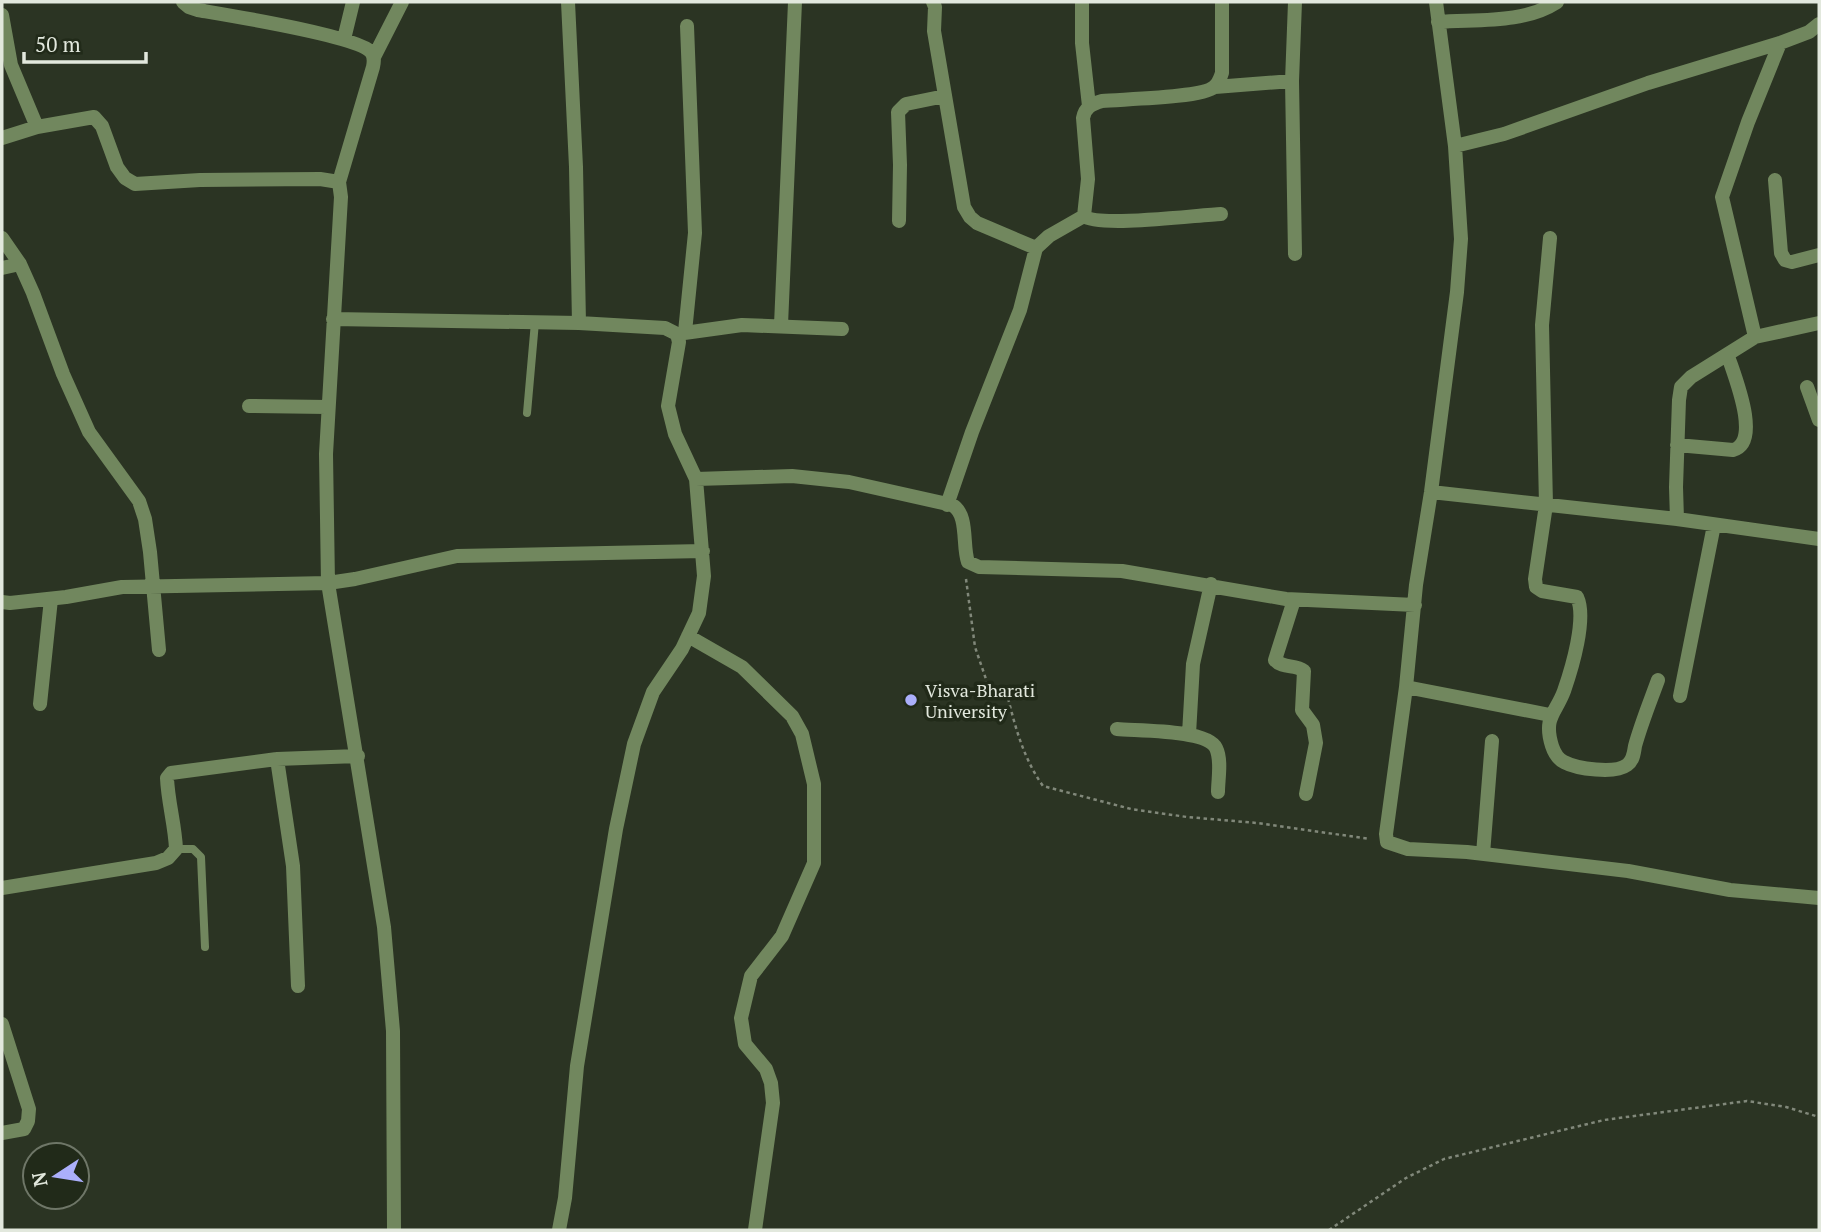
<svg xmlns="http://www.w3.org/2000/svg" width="1821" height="1232" viewBox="0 0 1821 1232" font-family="'PT Serif',serif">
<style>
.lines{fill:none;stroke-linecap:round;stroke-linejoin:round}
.path{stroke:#81887a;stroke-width:2.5;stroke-dasharray:3.5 3.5;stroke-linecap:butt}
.service{stroke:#71875e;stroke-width:8}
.minor{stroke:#71875e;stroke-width:14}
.poi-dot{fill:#abaffb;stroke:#212a19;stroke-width:2.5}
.labels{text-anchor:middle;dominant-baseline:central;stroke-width:7;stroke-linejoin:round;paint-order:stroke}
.poi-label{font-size:18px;fill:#e2e8dd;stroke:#212a19;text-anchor:start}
</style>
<rect width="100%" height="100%" fill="#2b3423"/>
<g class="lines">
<path class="path" d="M966,579L975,647L988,685L1008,698C1016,730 1024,759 1043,786L1131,809L1187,817L1257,823L1370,839
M1329,1230L1406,1178L1444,1159L1604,1120L1747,1101L1786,1107L1819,1117"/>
<path class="service" d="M527,413L535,322
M176,849H193L201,857L205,947"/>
<path class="minor" d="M183,2L189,7L198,10C227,15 357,36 371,52C375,57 374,62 373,67L339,182
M568,2L576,167L579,323L665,328L677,334L679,342L668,406L675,434L696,479
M933,2L935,7L934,31L964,207L970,217L977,223L1036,248
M1082,2V43L1089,106
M1295,2L1292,81L1295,254
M1436,2L1455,146L1461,239L1457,292L1431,492L1416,585L1406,687L1386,834L1387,842L1408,849L1467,852L1628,871L1730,890L1819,898
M2,15L11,65L37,127L94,117L102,126L117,167L125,178L135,184L200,180L320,179L339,182L341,197L326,454L328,583L355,579L457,556L703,551
M1438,22C1477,19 1523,24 1557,2
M344,39L353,2
M1780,43L1748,122L1722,197L1755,337L1819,323
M374,57L402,2
M1215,87L1292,81
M2,138L37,127
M1455,146L1504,134L1648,83L1780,43L1809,32L1819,24
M1775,180L1781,253L1785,260L1792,262L1819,255
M1084,216C1098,228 1197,215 1221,214
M899,221L900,165L898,112L906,104L945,96
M2,238L20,264L33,293L63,374L89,432L139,501L145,519L150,552L159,650
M1550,238L1542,325L1546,505L1535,579L1536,587L1542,591L1577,597C1587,618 1572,668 1564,691C1556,713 1543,717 1552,746C1554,752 1558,759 1564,762C1577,769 1615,774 1627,765C1633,761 1634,753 1635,746C1641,724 1650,702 1658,680
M2,268L20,264
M333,319L579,323
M781,325L795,2
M685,332L695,233L687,26
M677,334L742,325L842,329
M1807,387L1819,420
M249,406L327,407
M1677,445L1733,450C1762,442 1734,375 1728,356
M1431,492L1677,519L1819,539
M947,505L972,432L1020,310L1036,248L1049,236L1084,216L1088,179L1083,118C1085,107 1092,104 1102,101C1123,99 1202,98 1214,87C1219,83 1220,78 1222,73V2
M1677,519L1676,487L1679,400L1681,387L1691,377L1755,337
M1294,600L1275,660C1283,669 1295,664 1304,671L1302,710L1313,725L1316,743L1306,794
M2,602L10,603L66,597L122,587L328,583L384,927L393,1031L394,1230
M688,636L742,667L792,716L802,734L814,784V863L782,936L751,976L741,1018L745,1044L766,1069L771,1083L773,1103L755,1230
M1406,687L1550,715
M1680,696L1714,525
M40,704L51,599
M1117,729C1137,731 1207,729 1216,748C1222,760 1218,779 1218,792
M1189,734L1193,664L1211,584
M277,759L293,866L298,986
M1483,854L1492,741
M2,888L156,863L168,858L176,849C175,825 168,802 167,778L171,773L277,759L358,756
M2,1024L29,1109L28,1121L24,1129L2,1133
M559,1230L565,1198L577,1066L616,829L634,744L653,692L682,649L699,613L704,576L696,479L792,476L849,482L952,505C969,514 962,546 968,562L979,567L1122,571L1286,599L1415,605"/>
</g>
<circle class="poi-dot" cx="911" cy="700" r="7"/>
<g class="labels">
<g class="poi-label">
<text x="925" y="690">Visva-Bharati<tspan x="925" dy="21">University</tspan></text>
</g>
</g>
<rect width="1821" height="1232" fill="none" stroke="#e2e8dd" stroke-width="7"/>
<g transform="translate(56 1176) rotate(258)"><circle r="33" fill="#212a19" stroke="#6e7667" stroke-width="2"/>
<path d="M0-5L12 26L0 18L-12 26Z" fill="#abaffb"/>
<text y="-10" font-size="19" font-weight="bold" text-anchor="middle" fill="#e2e8dd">N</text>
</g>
<path d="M24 52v10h122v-10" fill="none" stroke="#e2e8dd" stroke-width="3.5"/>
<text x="35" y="52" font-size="21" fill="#e2e8dd" stroke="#212a19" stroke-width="5" paint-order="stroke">50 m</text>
</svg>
